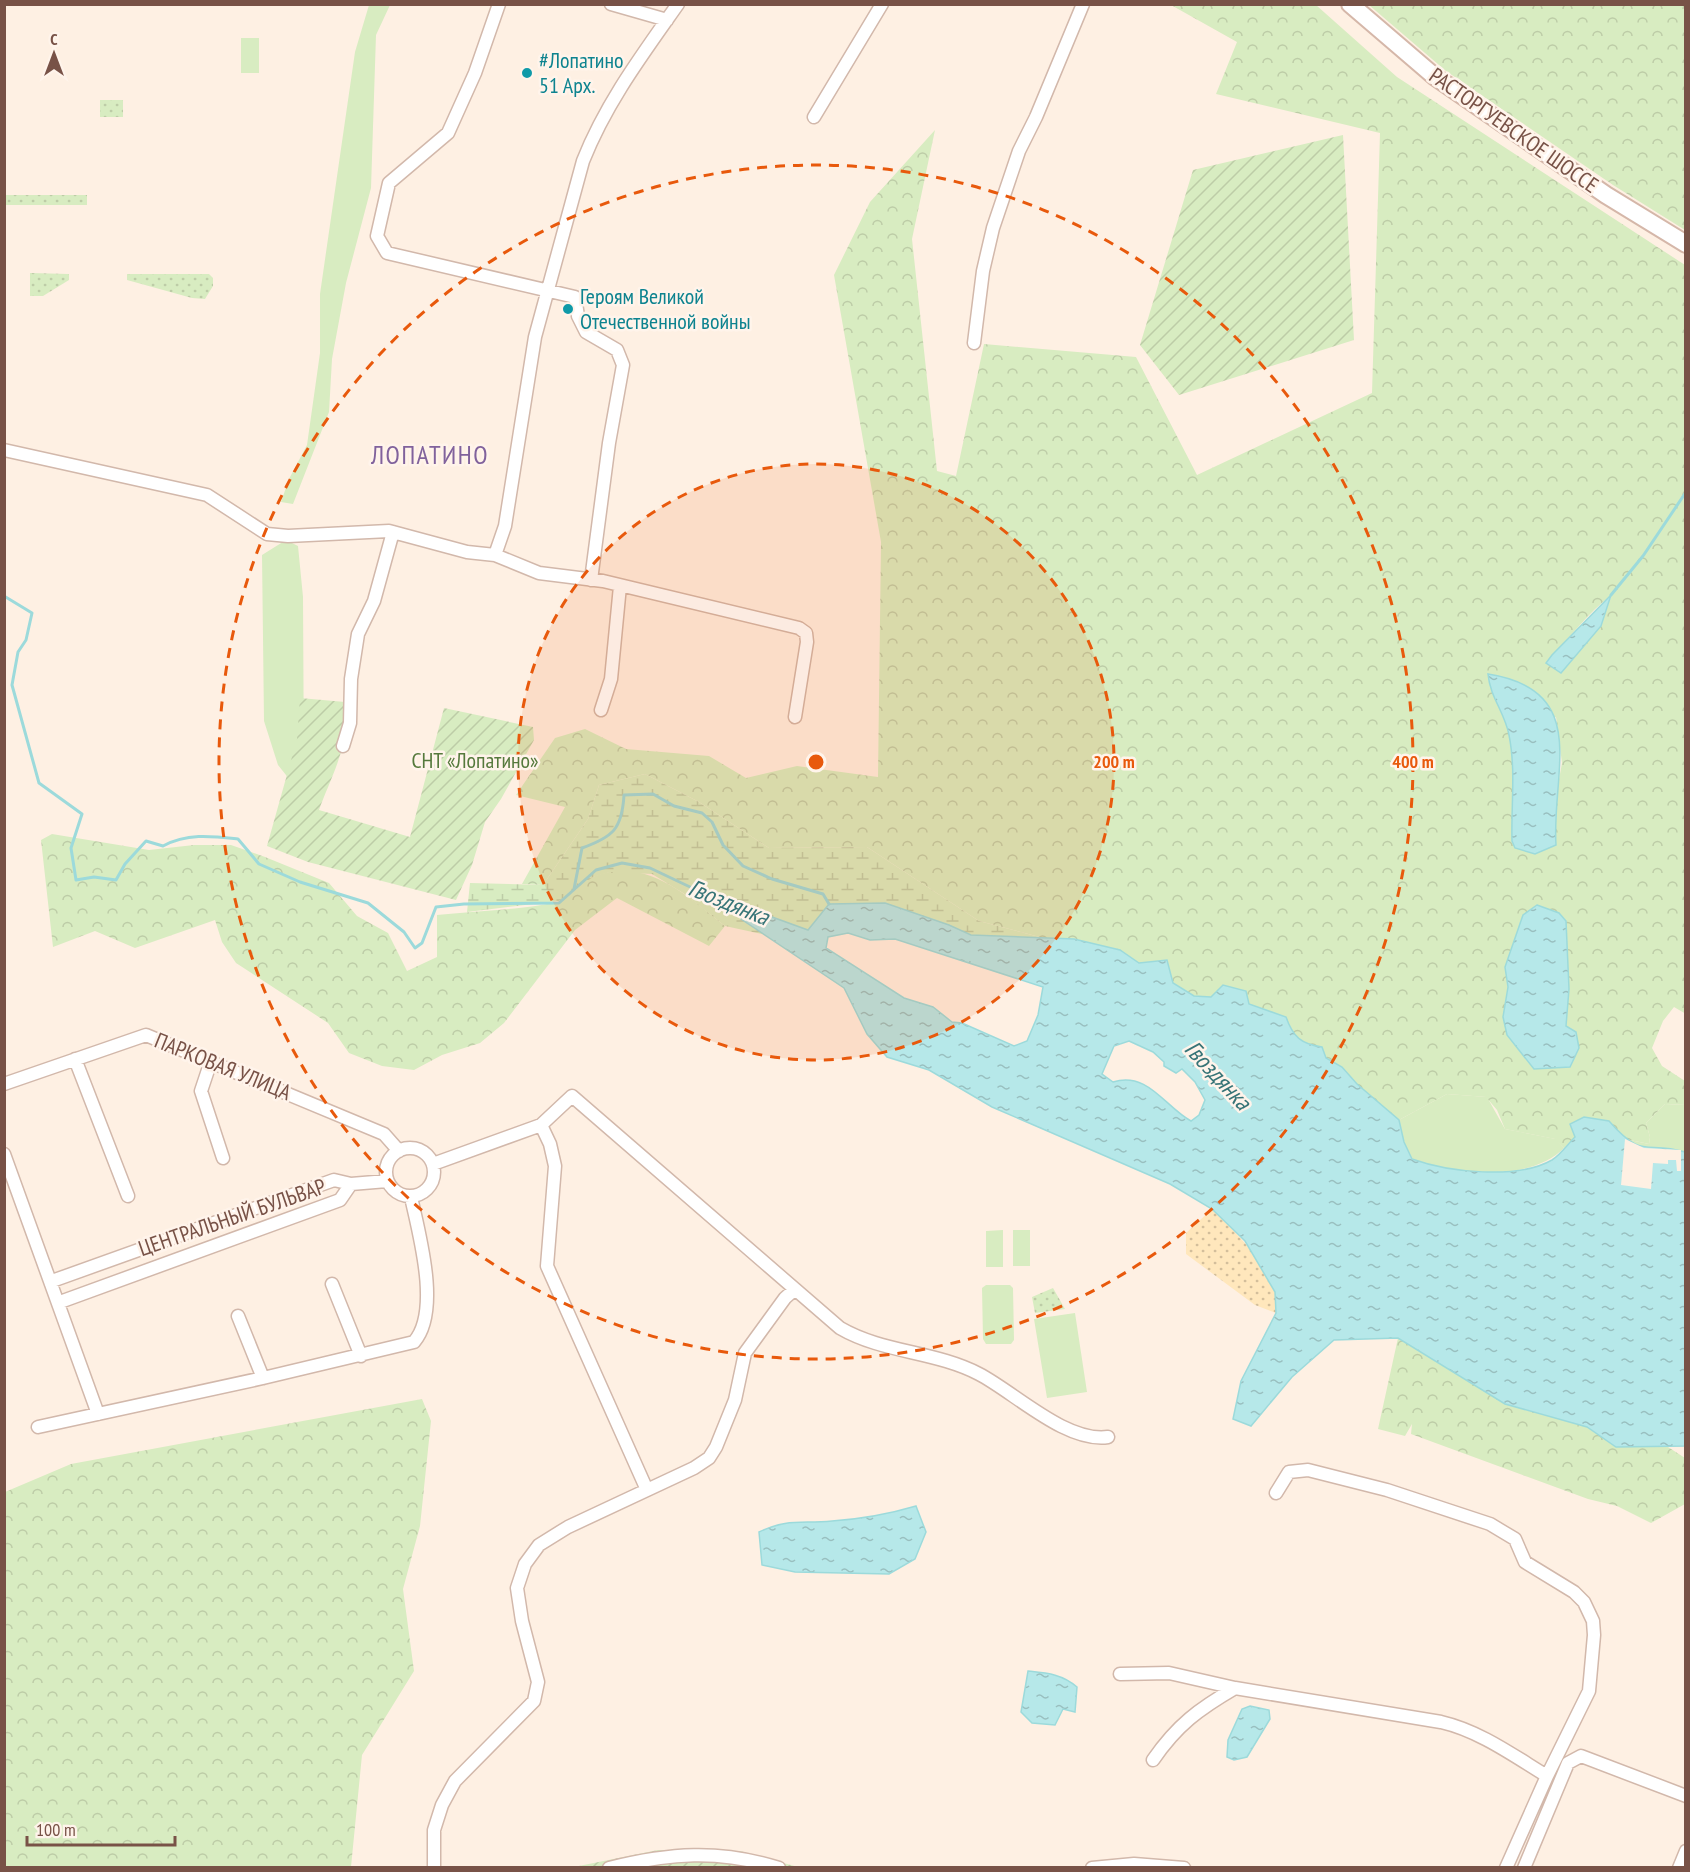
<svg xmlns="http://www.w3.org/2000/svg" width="1690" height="1872" viewBox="0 0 1690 1872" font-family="'PT Sans Narrow',sans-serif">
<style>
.grass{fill:#d8ecc1}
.forest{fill:url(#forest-crowns);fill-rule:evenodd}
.wetland{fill:url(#wetland-marsh)}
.sand{fill:url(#sand-dots)}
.park{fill:url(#park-dots)}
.garden{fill:url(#garden-furrows)}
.water{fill:url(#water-ripples);stroke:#9cdadb;stroke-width:1.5;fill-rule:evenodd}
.pier{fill:#fef0e3}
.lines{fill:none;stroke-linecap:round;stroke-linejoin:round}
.stream{stroke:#9cdadb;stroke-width:3}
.minor-casing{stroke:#d2b8ab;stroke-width:15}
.secondary-casing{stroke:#d5b7a9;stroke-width:20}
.minor{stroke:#fff;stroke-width:12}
.secondary{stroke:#fff;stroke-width:16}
.ring{fill:none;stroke:#e8590c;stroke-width:3;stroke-dasharray:10 8}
.culture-dot{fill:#0f9aa8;stroke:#fff4eb;stroke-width:2}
.labels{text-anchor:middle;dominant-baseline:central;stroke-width:5;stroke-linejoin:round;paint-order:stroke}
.culture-label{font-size:22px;fill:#0d838f;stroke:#fff4eb;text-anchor:start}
.street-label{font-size:22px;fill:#785247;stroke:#fff4eb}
.park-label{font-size:22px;fill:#55793c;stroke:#fff4eb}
.water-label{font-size:24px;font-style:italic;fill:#377477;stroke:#fff4eb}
.quarter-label{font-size:26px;letter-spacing:1.5px;fill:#81629c;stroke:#fff4eb}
.centre{fill:#e8590c;stroke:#fff4eb;stroke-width:3}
.ring-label{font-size:18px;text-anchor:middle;font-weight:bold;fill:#e8590c;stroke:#fff4eb;stroke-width:5;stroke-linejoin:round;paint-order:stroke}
</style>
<defs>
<pattern id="forest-crowns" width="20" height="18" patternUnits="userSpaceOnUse" patternTransform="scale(1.5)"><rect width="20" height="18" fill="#d8ecc1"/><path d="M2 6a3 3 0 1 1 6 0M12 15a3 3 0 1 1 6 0" fill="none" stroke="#bdcca7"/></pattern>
<pattern id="wetland-marsh" width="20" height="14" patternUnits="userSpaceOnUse" patternTransform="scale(1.5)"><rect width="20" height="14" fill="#d8ecc1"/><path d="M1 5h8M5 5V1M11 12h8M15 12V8" fill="none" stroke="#bdcca7"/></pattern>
<pattern id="sand-dots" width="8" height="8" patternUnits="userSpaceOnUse" patternTransform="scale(1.5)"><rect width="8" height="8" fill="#ffe7bc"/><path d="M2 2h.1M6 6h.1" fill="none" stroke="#d3be9b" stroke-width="1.8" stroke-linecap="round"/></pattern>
<pattern id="park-dots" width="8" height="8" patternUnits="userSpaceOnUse" patternTransform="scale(1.5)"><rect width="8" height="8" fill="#d8ecc1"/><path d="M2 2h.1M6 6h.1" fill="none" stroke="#bdcca7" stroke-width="1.8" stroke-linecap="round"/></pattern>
<pattern id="garden-furrows" width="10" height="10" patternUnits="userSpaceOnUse" patternTransform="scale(1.5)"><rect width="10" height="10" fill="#d8ecc1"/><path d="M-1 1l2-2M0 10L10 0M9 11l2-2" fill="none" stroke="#bdcca7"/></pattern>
<pattern id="water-ripples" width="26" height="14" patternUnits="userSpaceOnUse" patternTransform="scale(1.5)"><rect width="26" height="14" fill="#b6e8e9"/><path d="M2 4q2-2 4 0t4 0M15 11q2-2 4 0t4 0" fill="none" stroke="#99bfbf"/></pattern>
</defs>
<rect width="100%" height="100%" fill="#fef0e3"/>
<path class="grass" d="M369,5H390L376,35L371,188L346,283L332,359L329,412L293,504L281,502L289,479L307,445L320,353V294L355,52Z
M241,38H259V73H241Z
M286,540L298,546L303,597L304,777L294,785L278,765L264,721L262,555Z
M1447,1094L1487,1097L1505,1129L1556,1139L1564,1148C1529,1183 1455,1175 1412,1159L1404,1142L1399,1120Z
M1665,1104L1685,1105V1152L1644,1148L1625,1139L1649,1144L1650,1137L1646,1123Z
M1003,1230V1267H986V1231Z
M1013,1230H1030V1266H1013Z
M986,1285H1010L1013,1288L1014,1340L1011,1344H986L983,1339L982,1288Z
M1075,1313L1087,1392L1047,1398L1034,1319Z"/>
<path class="forest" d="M1171,5H1316L1397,77L1685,265L1686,1014L1674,1007L1663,1021L1652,1048L1662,1066L1685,1081L1686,1105L1665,1104L1646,1123L1650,1137L1649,1144L1625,1139L1609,1121L1575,1137L1564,1148L1555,1139L1505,1129L1497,1110L1486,1097L1447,1094L1399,1120L1357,1084L1342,1067L1326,1058L1322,1047C1301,1044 1293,1037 1286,1017L1248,1004L1194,996L1173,983L1167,960L1139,963L1120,950L1074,939H1047L979,921L867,847L769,848L699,802L645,774L599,785L588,819L543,885L522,884L565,807L516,795L555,738L585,729L626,749L709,756L746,778L797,766L878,777L881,542L834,275L870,202L935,130L912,239L937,471L956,476L984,344L1136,357L1197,475L1372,393L1380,133L1216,94L1237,42ZM1611,596L1601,626L1561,673L1552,655C1572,636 1588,612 1611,596ZM1556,717L1562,763L1556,796V845L1512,841L1514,761L1509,731ZM1559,913L1566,921L1569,989L1566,1027L1503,1018L1508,987L1505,967Z
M1369,5H1685V230L1613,185L1446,71Z
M52,834L149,850L194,845H231L265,857L329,883L357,916L388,933L407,971L437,957V915C473,911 523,910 557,902C571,898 581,881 595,876C646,856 689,897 725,926L709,946L617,898L575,930L504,1023L480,1043L442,1055L414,1070L382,1066L349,1053L328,1023L236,963L222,942L215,920L135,948L95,931L53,947L41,840Z
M1398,1338L1505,1404L1587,1427L1616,1447H1668L1685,1458V1504L1651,1523L1617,1506L1588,1499L1411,1434L1412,1424L1405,1436L1378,1429Z
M422,1399L431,1421L420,1526L403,1589L414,1671L362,1755L351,1867H5V1492L71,1464Z"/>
<path class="wetland" d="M645,774L699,802L769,848L867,847L979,921L1047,939L971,935L949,925L885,903L829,904L808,930L747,908L741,919L766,935L725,926L683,893L652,874L610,872L593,877L559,901L467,912L470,883L543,885L588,819L599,785Z"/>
<path class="sand" d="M1212,1209C1230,1227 1272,1267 1276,1294C1276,1300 1276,1307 1276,1313L1255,1305L1186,1254V1233Z"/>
<path class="park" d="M100,100H123V117H100Z
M5,195H87V205H5Z
M30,273L69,274V280L43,296H30Z
M127,274H209L213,278V286L205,299L192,298L127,280Z
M1053,1288L1065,1309L1035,1313L1032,1297Z"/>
<path class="garden" d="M1343,135L1354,340L1179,395L1140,345L1193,170Z
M300,698L345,702C354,736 330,779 319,810L410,837L444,708L533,727L534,740L501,799L485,822L472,865L456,900L308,862L267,846L297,739Z
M658,1850L740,1851L798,1867L569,1868Z"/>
<path class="water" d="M1611,595L1601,626L1561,673L1546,663L1552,655Z
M1488,674C1592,690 1551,773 1556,845L1535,854L1515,848L1512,841C1511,806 1516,770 1509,735C1505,713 1490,697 1488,674Z
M885,903L949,925L971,935L1074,939L1120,950L1139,963L1167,960L1173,983L1194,996L1211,997L1223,985L1246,991L1249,1004L1286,1017C1293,1037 1301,1044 1322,1047L1326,1058L1342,1067L1357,1084L1399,1120L1404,1142L1412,1159C1448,1172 1517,1180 1552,1160C1560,1155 1568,1144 1575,1137L1570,1124L1584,1117L1609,1121C1644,1161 1645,1140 1685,1152V1446L1616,1447L1587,1427L1505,1404L1398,1338L1334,1340L1292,1377L1251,1426L1233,1419L1241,1381L1276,1313L1275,1292L1245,1241L1212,1209L1170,1184L992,1107L929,1070L887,1057L867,1034L844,988L741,919L747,908L808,930L829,904ZM848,933L870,940L895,939L1043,987L1038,1015L1027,1041L1014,1046L962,1023L952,1022L933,1007L904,998L826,948L828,937ZM1129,1041L1153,1052L1164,1062V1066L1176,1073L1182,1069L1195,1082L1205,1100L1199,1115L1191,1121C1165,1107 1148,1071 1113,1082L1102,1074L1114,1046Z
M1537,905L1559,913L1566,921L1569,989L1566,1026L1576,1032L1579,1048L1570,1067L1534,1069L1507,1035L1503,1017L1508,987L1505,967L1523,915Z
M916,1506L926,1532L915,1559L889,1574L795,1572L762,1565L759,1532C788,1518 802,1524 832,1521C861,1519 889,1514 916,1506Z
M1028,1671C1047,1673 1062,1674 1077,1687L1075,1712L1063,1709L1055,1725L1032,1723L1021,1712Z
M1250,1706L1269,1710L1270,1719L1247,1757L1234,1760L1227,1757L1228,1740L1242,1709Z"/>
<path class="pier" d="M1625,1139L1644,1148L1681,1150V1171H1677L1676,1160H1668V1164L1653,1163L1651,1189L1621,1185Z"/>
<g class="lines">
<path class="stream" d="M1611,595L1643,556L1686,492
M4,596L32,613L26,640L18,652L12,685L39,783L82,814L71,848L76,880L94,877L116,880L125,864L146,841L163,846C187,833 211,836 238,839L259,864L300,882L368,903L404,932L415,948L422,943L436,907L464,904L559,903L596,870L622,863L650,868L747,914
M574,889L582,848C613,837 622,829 624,795L653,794L674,806L702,813L712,822L723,845L743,866L772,879L823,894L829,904"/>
<defs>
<path id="minor" d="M499,4L475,73L448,133L389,183L377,236L387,253L575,297L578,316L586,332L617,350L623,365L609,443L591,580
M611,4L667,20
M814,117L882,4
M974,343L983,271L993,228L1019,151L1036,117L1083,4
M4,450L207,495L267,534L288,536L389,531L467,552L495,555L539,573L603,581L799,628L806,633L807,642L795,717
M495,555L505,526L535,337L583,161C606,103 642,55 678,4
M601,710L611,679L620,586
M343,746L350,723L351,679L358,634L374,601L393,532
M75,1059L128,1196
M211,1061L201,1091L223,1158
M4,1084L146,1035L384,1134L399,1151
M541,1125L550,1144L555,1166L547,1266L647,1490
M386 1172a24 24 0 1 1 48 0a24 24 0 1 1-48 0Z
M4,1154L98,1414
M433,1164L541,1125L572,1096L840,1328C883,1353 935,1351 979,1374C1014,1392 1066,1443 1108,1437
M52,1281L334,1180L351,1184L387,1181
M332,1284L361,1356
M60,1302L340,1200L351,1184
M238,1316L263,1378
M38,1427L263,1378L414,1342C441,1311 419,1234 411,1197
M1276,1493L1289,1472L1308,1470L1387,1490L1490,1524L1515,1539L1525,1562L1574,1592L1584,1602L1593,1621L1594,1635L1589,1691L1547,1776
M1120,1674L1169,1673L1235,1688L1441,1722C1480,1731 1514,1756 1547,1776L1506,1868
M1153,1760C1177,1725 1199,1709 1235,1688
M434,1868V1830L442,1805L455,1781L534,1701L538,1682L522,1621L517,1588L525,1564L539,1545L568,1527L694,1468L709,1458L716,1447L735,1400L745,1353L785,1298L794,1290
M609,1868C669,1853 719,1849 779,1868
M1092,1868L1134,1864L1184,1868
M1524,1868L1568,1763L1581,1756L1686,1796
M1679,1868L1686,1851"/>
<path id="secondary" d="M1350,4L1434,76L1606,195L1686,244"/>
</defs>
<use href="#minor" class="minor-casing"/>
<use href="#secondary" class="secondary-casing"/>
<use href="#minor" class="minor"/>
<use href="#secondary" class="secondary"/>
</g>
<circle cx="816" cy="762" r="298" fill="#e8590c" fill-opacity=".12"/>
<g class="ring">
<circle cx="816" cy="762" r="298"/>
<circle cx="816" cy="762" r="597"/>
</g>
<g class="culture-dot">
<circle cx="527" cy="73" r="6"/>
<circle cx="568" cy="309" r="6"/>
</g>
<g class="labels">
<g class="culture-label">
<text x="539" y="60">#Лопатино<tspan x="539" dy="25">51 Арх.</tspan></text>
<text x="580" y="296">Героям Великой<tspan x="580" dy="25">Отечественной войны</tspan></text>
</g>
<g class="street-label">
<text transform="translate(1514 130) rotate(35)">РАСТОРГУЕВСКОЕ ШОССЕ</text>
<text transform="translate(223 1066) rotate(22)">ПАРКОВАЯ УЛИЦА</text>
<text transform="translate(232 1217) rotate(-19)">ЦЕНТРАЛЬНЫЙ БУЛЬВАР</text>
</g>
<g class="park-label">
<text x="475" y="760">СНТ «Лопатино»</text>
</g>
<g class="water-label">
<text transform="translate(729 902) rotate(22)">Гвоздянка</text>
<text transform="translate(1218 1075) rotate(47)">Гвоздянка</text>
</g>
<g class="quarter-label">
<text x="430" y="454">ЛОПАТИНО</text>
</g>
</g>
<circle cx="816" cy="762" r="9" class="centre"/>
<g class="ring-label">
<text x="1114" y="768">200 m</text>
<text x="1413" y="768">400 m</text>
</g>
<rect width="1690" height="1872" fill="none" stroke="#785247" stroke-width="12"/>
<g transform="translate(54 54)" stroke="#fff4eb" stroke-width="4.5" paint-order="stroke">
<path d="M0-4.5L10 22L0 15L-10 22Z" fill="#785247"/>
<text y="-9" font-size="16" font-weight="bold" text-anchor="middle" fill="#785247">С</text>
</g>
<path d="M27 1836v9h148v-9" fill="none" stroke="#785247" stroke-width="3"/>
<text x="36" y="1836" font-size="18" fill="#785247" stroke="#fff4eb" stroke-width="4.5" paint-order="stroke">100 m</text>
</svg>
